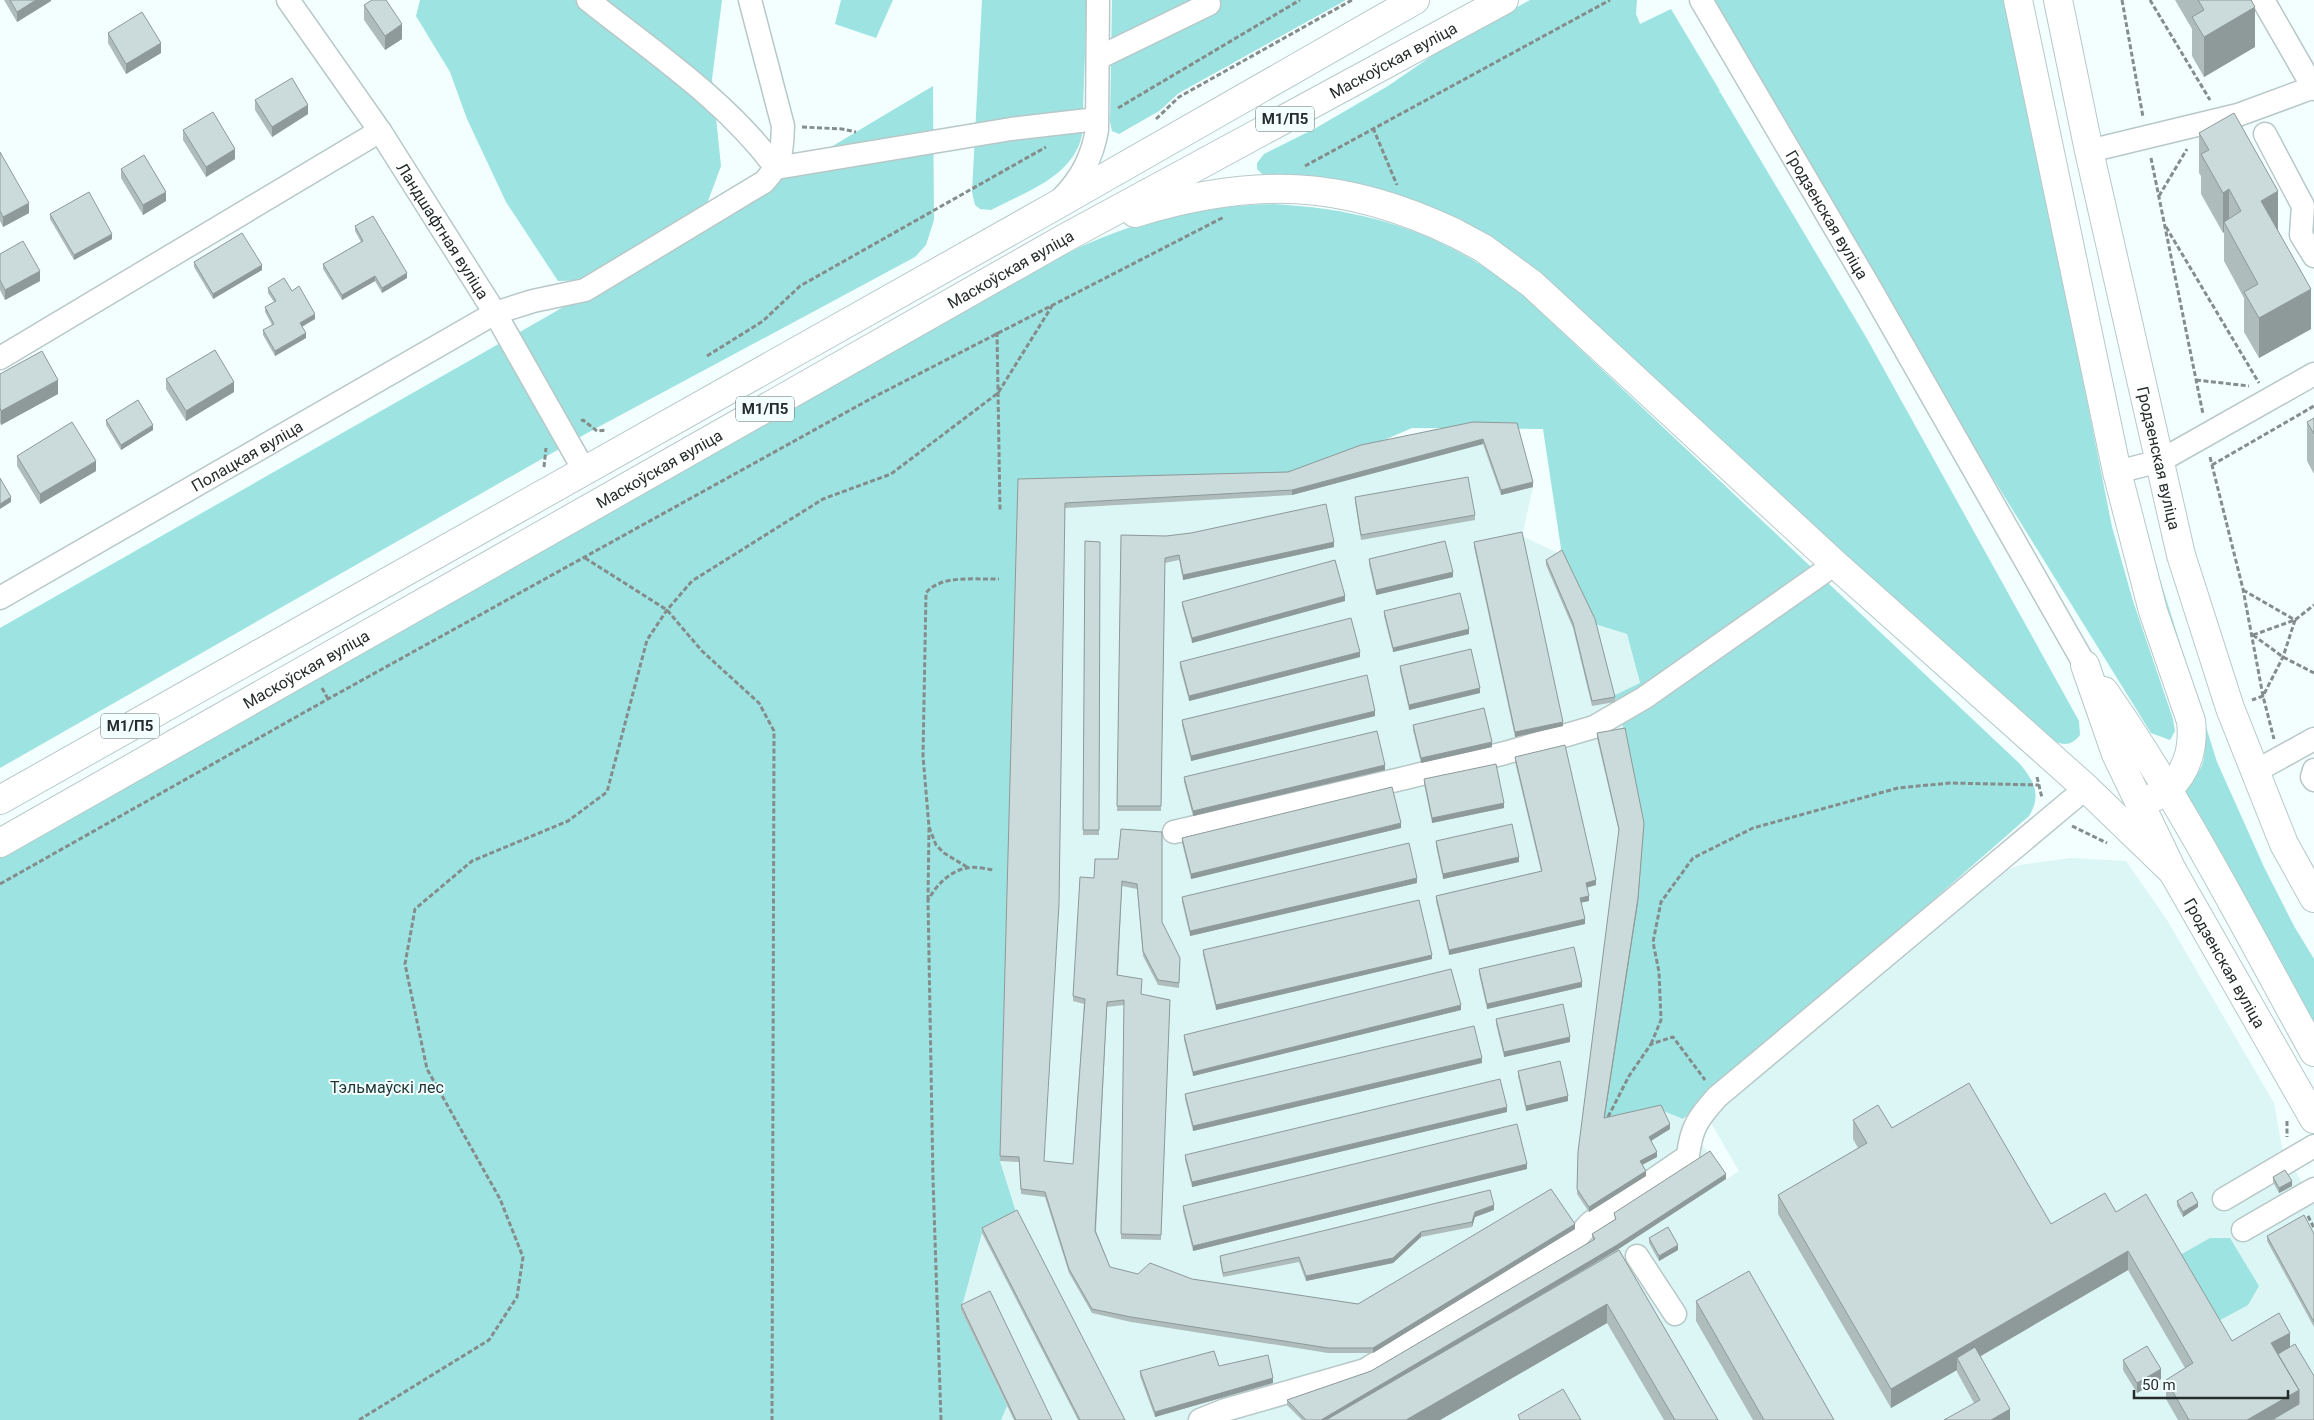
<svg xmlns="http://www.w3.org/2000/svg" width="2314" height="1420" viewBox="0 0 2314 1420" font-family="Roboto,sans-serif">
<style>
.built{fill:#dbf6f5}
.green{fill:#9ce3e1}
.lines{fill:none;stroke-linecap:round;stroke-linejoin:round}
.minor-casing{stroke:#b8c8c8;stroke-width:25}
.major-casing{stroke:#b8c8c8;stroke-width:30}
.highway-casing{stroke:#b8c8c8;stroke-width:30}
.path{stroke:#848d8c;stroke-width:3;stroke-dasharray:5 2.5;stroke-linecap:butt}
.minor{stroke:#fff;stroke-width:22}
.major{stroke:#fff;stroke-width:28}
.highway{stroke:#fff;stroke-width:28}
.wall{fill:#afbcbc}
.shaded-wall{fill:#8e9999}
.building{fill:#cbdbdb;stroke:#8e9999}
.labels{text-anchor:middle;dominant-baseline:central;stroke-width:4;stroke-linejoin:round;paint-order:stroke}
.shield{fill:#f2fffe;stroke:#636b6b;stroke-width:1}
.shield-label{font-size:15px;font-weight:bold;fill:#262c2c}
.street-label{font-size:16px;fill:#262c2c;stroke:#f2fffe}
.park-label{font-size:16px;fill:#1f3434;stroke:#f2fffe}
</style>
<rect width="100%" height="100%" fill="#f2fffe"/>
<path class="built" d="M1473,427L1533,487L1522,536L1562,555L1595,624L1627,634L1640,684L1613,697L1625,733L1644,828L1638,903L1661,1110L1683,1119L1727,1179L1739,1171L1707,1116L2007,870L2020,865L2071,858L2126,861L2167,920L2274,1103L2282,1147L2314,1205V1420H1001L1007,1406L961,1310L982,1233L1017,1214L1000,1161L1018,484L1225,478Z"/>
<path class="green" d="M420,0H722L712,79L721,166L705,209L594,280L558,281L506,202L467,119L450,72L416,16Z
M841,0H893L876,38L835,24Z
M982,0H1087L1082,135C1073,177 1025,192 991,210L980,209L975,205L972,192Z
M1112,0H1346L1179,93L1159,111L1119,134L1112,131L1110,122Z
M1530,0H1637L1636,14L1640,24L1671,9L1720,91L1717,93L1720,92L1866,337L2079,721L2080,735C2072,745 2065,746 2054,741L1860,568L1527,264L1264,176L1257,169V163L1264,154L1316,128L1388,86L1452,42Z
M1712,0H2004L2028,103L2112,527L2133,601L2173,719L2175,731L2170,740L2151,733L1916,354Z
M933,86L934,220L926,245L915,257L589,432L0,768V628L553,313Z
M1274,204C1373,210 1448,234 1525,297L2020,764C2034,781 2042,795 2029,816L1683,1119L1661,1110L1604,1123L1638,903L1644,828L1625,733L1613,696L1640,683L1627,634L1595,624L1562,555L1543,429L1412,428L1361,450L1288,477L1018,484L1000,1161L1017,1215L982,1233L961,1310L1007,1406L1001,1420H0V857L1066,254C1134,220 1199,206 1274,204Z
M2131,487H2135L2155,563L2217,762L2264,867L2294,926L2314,959V1051L2182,792C2205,767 2207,762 2203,728L2151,564Z
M2210,1238H2230L2259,1286L2248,1305L2211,1325L2173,1259Z"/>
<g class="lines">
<defs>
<g id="minor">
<path id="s1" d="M288,0L380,131L495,313L584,470"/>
<path d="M588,0C653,52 726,100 776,168L1011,129L1097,119"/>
<path id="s2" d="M1701,0L1872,291L2085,665"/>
<path d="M2263,0L2314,89"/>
<path d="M1098,58L1209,4"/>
<path d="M2265,134L2303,206L2301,235L2314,256"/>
<path d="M2089,151L2238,115L2314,87"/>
<path d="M1061,199C1081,179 1092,158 1097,130L1098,0"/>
<path d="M0,358L380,131"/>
<path d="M2117,472L2160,461L2314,374"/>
<path id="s3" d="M0,598L495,313L533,301L585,290L764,182C782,163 782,152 783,126L750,0"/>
<path d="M2314,770L2312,777L2314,780"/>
<path d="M2256,771L2314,739"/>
<path d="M1174,832L1405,778L1505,753L1594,727L1644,698L1835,564"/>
<path d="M2224,1199L2314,1146"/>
<path d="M2243,1230L2314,1189"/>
<path d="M1637,1256L1675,1314"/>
<path d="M1200,1420L1225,1410L1365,1370L1573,1242L1590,1223L1688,1156C1691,1128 1698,1118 1717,1097L2086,788"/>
</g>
<g id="major">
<path d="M2018,0L2117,472L2153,611L2191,721C2194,746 2188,771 2168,789C2161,795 2149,799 2141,804"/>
<path id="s4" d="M2058,0L2089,151L2181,555L2230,708L2284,844L2314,898"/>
<path d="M1455,233L1483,248L1532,284L1835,564L2086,788L2173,872"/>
<path id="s5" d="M2085,665L2116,754L2173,872L2314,1119"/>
<path d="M2104,691C2183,804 2247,931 2314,1052"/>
</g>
<g id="highway">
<path d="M1135,213C1253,177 1342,179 1455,233"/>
<path d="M0,800L1053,207L1415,0"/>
<path id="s6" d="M0,843L1065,238L1504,0"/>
</g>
</defs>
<use href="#minor" class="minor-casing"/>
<use href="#major" class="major-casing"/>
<use href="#highway" class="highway-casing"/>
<path class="path" d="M2122,0L2143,117
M2150,0L2210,100
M1118,108L1300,0
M1156,119L1179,97L1352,0
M802,127L842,129L856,132
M1373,128L1397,185
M2151,158L2203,414
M1305,166L1610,0
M2159,196L2187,149
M2166,227L2259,383
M997,332L1000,510
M707,356L763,321L800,286L1046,147
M2196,380L2249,386
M581,421L583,420L597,431L606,430
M2210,457L2243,589L2263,696L2274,739
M2212,465L2314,406
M544,467L546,448
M585,558L667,610L702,651L759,703L774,731L772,1420
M2243,590L2295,620L2283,657L2263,696L2252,700
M2253,635L2283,657L2314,673
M2253,635L2295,620L2314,605
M322,688L328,699
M2037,777L2042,798
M2072,826L2107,843
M967,867L944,853L936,845L929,827L923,756L926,593C941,574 976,580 999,579
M0,884L328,699L872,398L1224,217
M928,900L929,828
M1651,1044L1661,1020L1659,972L1653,942L1661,902L1693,858L1753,828L1898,788L1950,783L2039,785
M1608,1117L1629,1076L1651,1044L1673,1037L1705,1080
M2287,1121V1137
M2308,1216L2314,1228
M359,1420L489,1340L517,1297L523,1257L500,1199L427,1069L405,964L415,909L472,861L568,821L607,792L647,640L667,610L692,581L823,499L891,474L998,393L1052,306
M941,1420L933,1179L928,900C936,886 949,871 967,868C975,866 986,869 994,870"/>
<use href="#minor" class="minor"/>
<use href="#major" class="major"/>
<use href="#highway" class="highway"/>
</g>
<path class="wall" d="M4,0H51V1L17,22Z
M2175,0H2251L2255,47L2204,77L2192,56V29Z
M364,5L402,39L385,50L364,20Z
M108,33L161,53L126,74L108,43Z
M255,100L308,114L272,137L255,110Z
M183,130L235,159L206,177L183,140Z
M2199,133L2278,230L2311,329L2259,358L2244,332V298L2224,261V232L2223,233L2201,194V176L2199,173Z
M0,152L29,213L3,227L0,221Z
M121,169L166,201L143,215L121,178Z
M50,214L112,239L74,260L50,219Z
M355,226L407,278L382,293L375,281L342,300L323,269V264L361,242L355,231Z
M0,254L40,281L5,300L0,290Z
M194,262L262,270L213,299L194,267Z
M268,288L292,291L315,319L302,326L306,338L275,356L263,335V330L272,325L265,312V307L274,302L268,293Z
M0,374L58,394L1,425L0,423Z
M166,379L234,392L186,421L166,389Z
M2314,418V474L2307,461V422Z
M106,420L153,430L121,450L106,425Z
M1473,422L1533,487L1501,495L1483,444L1292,495L1065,508L1044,1161L1073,1164L1084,1004L1073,1001V996L1094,878L1118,859L1121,829L1162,922L1180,958L1179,988L1158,985L1143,956L1137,889L1122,886L1118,975L1142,995L1170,1000L1161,1240L1121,1239L1124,1005L1107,1007L1096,1231L1110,1267L1138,1274L1192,1279L1358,1304L1575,1229L1373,1353H1328L1131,1322L1092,1313L1069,1273L1045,1197L1021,1194L1019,1162L1000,1161L1018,479L1288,472Z
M17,456L96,471L40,504L17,466Z
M1355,497L1475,515V520L1361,540L1355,502Z
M1121,535L1334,547L1183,580L1179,560L1165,563L1161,811H1117Z
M1085,541L1100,542L1099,835H1083Z
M1474,542L1563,726L1515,737L1474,547Z
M1369,559L1453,577L1376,595L1369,564Z
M1546,560L1615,697V702L1592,706L1573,628L1546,565Z
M1345,601L1192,643L1182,606V602Z
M1384,611L1469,634L1393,652L1384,616Z
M1360,657L1189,701L1180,667V662Z
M1400,666L1480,693L1409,710L1400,671Z
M1375,716L1191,761L1182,725V720Z
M1413,725L1492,747L1421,763L1413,730Z
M1597,733L1644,828L1638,903L1604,1118L1670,1129L1651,1141L1657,1157L1642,1165L1646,1176L1589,1212L1577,1194L1578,1152L1619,832L1597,738Z
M1515,757L1596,885L1587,887L1589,901L1581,902L1585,924L1449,955L1436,901V896L1541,871L1515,762Z
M1385,770L1193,816L1184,782V777Z
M1424,779L1504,808L1432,823L1424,784Z
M1401,828L1191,879L1182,843V838Z
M1436,841L1519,862L1443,879L1436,846Z
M1417,883L1190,936L1182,902V897Z
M1203,950L1432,959L1216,1010L1203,955Z
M1479,969L1582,987L1487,1009L1479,974Z
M1461,1010L1193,1076L1184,1040V1035Z
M1496,1019L1570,1042L1504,1057L1496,1024Z
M1482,1063L1193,1131L1185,1099V1094Z
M1518,1071L1568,1101L1526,1111L1518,1076Z
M1507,1112L1192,1187L1185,1160V1155Z
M1853,1120L1892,1128L2051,1224L2116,1212L2232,1341L2290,1347L2314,1420H2178L2166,1399V1380L2185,1368L2128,1270L1980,1356L2010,1420L1974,1403L1957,1372V1370L1891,1408L1778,1214V1195L1858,1148L1853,1139Z
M1527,1169L1193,1251L1183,1211V1206Z
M2273,1177L2292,1186L2279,1193L2273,1182Z
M1726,1179L1617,1250L1519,1308L1619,1250L1718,1420H1664L1607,1323L1440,1420H1302L1287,1405V1400L1371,1371L1593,1240L1592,1239V1234L1615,1219L1614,1213Z
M2177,1201L2198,1207L2183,1217L2177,1206Z
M1494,1210L1475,1217L1472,1227L1421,1237L1393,1263L1306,1281L1299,1262L1223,1277L1220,1261V1256Z
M982,1228L1125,1420H1078L982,1233Z
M2314,1234V1327L2267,1241V1236Z
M1649,1238L1678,1250L1659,1261L1649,1243Z
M1696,1301L1834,1420H1753L1696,1321Z
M961,1305L1052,1420H1014L961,1310Z
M2123,1360L2161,1379L2137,1393L2123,1370Z
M1219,1366L1273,1383L1155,1417L1140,1376V1371Z"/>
<path class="shaded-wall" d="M36,0H51V1L17,22V12Z
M2255,7V47L2204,77V37Z
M402,24V39L385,50V36Z
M161,43V53L126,74V64Z
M308,105V114L272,137V127Z
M235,149V159L206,177V167Z
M2229,189V229L2224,222V232L2223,233V193Z
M2278,191V231L2261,201Z
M166,192V201L143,215V205Z
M29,203V213L3,227V217Z
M112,234V239L74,260V255Z
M262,265V270L213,299V294Z
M40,271V281L5,300V290Z
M407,273V278L382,293V288Z
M375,276V281L342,300V295Z
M2311,289V329L2259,358V318Z
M315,314V319L300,328V323Z
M306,333V338L275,356V351Z
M58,380V394L1,425V411Z
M234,382V392L186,421V411Z
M153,425V430L121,450V445Z
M1483,439V444L1292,495V490Z
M96,461V471L40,504V494Z
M1533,482V487L1501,495V490Z
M11,497V502L0,509V504Z
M1334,542V547L1183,580V575Z
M1453,572V577L1376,595V590Z
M1345,596V601L1192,643V638Z
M1469,629V634L1393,652V648Z
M1360,652V657L1189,701V696Z
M1480,688V693L1409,710V705Z
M1375,711V716L1191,761V756Z
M1563,722V726L1515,737V732Z
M1492,742V747L1421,763V758Z
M1385,765V770L1193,816V811Z
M1504,803V808L1432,823V818Z
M1401,823V828L1191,879V874Z
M1644,823L1638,903L1604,1123V1118Z
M1519,857V862L1443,879V874Z
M1417,878V883L1190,936V931Z
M1596,880V885L1586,888V883Z
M1589,896V901L1580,903V898Z
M1585,919V924L1449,955V950Z
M1432,955V959L1216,1010V1005Z
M1582,982V987L1487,1009V1004Z
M1461,1005V1010L1193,1076V1072Z
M1570,1037V1042L1504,1057V1052Z
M1482,1058V1063L1193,1131V1126Z
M1568,1096V1101L1526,1111V1106Z
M1507,1107V1112L1192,1187V1182Z
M1670,1124V1129L1649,1142V1137Z
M1657,1152V1157L1640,1166V1161Z
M1527,1164V1169L1193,1251V1246Z
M1646,1171V1176L1589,1212V1207Z
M1726,1174V1179L1617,1250L1330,1420H1321Z
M2292,1181V1186L2279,1193V1188Z
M2198,1203V1207L2183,1217V1212Z
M1494,1205V1210L1475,1217L1472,1227V1222L1475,1212Z
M1575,1224V1229L1373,1353V1348Z
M1421,1232V1237L1393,1263L1306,1281V1276Z
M1678,1245V1250L1659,1261V1256Z
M2128,1251V1270L1962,1367L1957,1358V1370L1891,1408V1389Z
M1607,1304V1323L1440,1420H1406Z
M2290,1333V1352L2274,1361L2271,1343Z
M2161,1369V1379L2137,1393V1383Z
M1273,1378V1383L1155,1417V1412Z
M2299,1390V1409L2280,1420H2247Z
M2010,1409V1420H1991Z"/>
<path class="building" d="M10,0H36L17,12Z
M372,0H386L402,24L385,36L364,5Z
M2198,0H2251L2255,7L2204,37L2192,17L2204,10Z
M142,12L161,43L126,64L108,33Z
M292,78L308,105L272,127L255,100Z
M213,112L235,149L206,167L183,130Z
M2234,113L2278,191L2261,201L2311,289L2259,318L2244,292L2258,284L2224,222L2241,211L2229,189L2223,193L2201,154L2209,150L2199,133Z
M0,152L29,203L3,217L0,211Z
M144,155L166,192L143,205L121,169Z
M89,192L112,234L74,255L50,214Z
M373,216L407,273L382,288L375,276L342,295L323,264L363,241L355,226Z
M242,233L262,265L213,294L194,262Z
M23,241L40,271L5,290L0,280V254Z
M284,278L292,291L299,286L315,314L300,323L306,333L275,351L263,330L274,324L265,307L276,301L268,288Z
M215,350L234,382L186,411L166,379Z
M42,351L58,380L1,411L0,408V374Z
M138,400L153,425L121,445L106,420Z
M2314,418V434L2307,422Z
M72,422L96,461L40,494L17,456Z
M1473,422L1517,423L1533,482L1501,490L1483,439L1292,490L1065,503L1059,904L1044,1161L1073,1164L1085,999L1073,996L1080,877L1094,878L1095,859H1118L1121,829L1162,832V922L1180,958L1179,983L1158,980L1143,951L1137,884L1122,881L1117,975L1142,979L1141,994L1170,1000L1161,1235L1121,1234L1124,1000L1107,1002L1095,1231L1110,1267L1138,1274L1150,1263L1192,1279L1358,1304L1551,1189L1575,1224L1373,1348H1328L1131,1317L1092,1309L1069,1269L1045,1192L1021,1189L1019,1157L1000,1156L1018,479L1288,472L1361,445Z
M1468,477L1475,515L1361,535L1355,497Z
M0,478L11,497L0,504Z
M1326,504L1334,542L1183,575L1179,555L1165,558L1161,806H1117L1121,535L1166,536L1191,533Z
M1522,532L1563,722L1515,732L1474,542Z
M1085,541L1100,542L1099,830H1083Z
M1445,541L1453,572L1376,590L1369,559Z
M1562,550L1595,619L1615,697L1592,701L1573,623L1546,560Z
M1335,560L1345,596L1192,638L1182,602Z
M1460,593L1469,629L1393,648L1384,611Z
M1351,618L1360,652L1189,696L1180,662Z
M1471,649L1480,688L1409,705L1400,666Z
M1367,675L1375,711L1191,756L1182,720Z
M1484,708L1492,742L1421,758L1413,725Z
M1625,728L1644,823L1638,898L1604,1118L1661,1105L1670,1124L1649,1137L1657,1152L1640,1161L1646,1171L1589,1207L1577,1189L1578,1152L1619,829L1597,733Z
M1377,731L1385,765L1193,811L1184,777Z
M1565,745L1596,880L1586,883L1589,896L1580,898L1585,919L1449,950L1436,896L1542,871L1515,757Z
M1496,764L1504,803L1432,818L1424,779Z
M1392,787L1401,823L1191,874L1182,838Z
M1512,824L1519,857L1443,874L1436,841Z
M1409,843L1417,878L1190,931L1182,897Z
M1419,900L1432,955L1216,1005L1203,950Z
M1574,947L1582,982L1487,1004L1479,969Z
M1451,969L1461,1005L1193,1072L1184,1035Z
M1563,1004L1570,1037L1504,1052L1496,1019Z
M1474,1026L1482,1058L1193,1126L1185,1094Z
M1560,1061L1568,1096L1526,1106L1518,1071Z
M1500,1079L1507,1107L1192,1182L1185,1155Z
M1969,1083L2051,1224L2105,1193L2116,1212L2146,1194L2232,1341L2279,1313L2290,1333L2271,1343L2299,1390L2247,1420H2189L2166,1380L2193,1363L2128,1251L1891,1389L1778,1195L1867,1143L1853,1120L1878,1105L1892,1128Z
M1517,1124L1527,1164L1193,1246L1183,1206Z
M1710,1151L1726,1174L1617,1245L1321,1420H1306L1287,1400L1371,1371L1595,1239L1592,1234L1616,1219L1614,1213Z
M2285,1170L2292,1181L2279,1188L2273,1177Z
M1490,1190L1494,1205L1475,1212L1472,1222L1421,1232L1393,1258L1306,1276L1299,1257L1223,1273L1220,1256Z
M2192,1192L2198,1203L2183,1212L2177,1201Z
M1017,1210L1125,1420H1080L982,1228Z
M2304,1215L2314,1234V1322L2267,1236Z
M1668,1227L1678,1245L1659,1256L1649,1238Z
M1619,1250L1718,1420H1675L1607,1304L1406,1420H1326Z
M1749,1271L1834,1420H1764L1696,1301Z
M990,1291L1052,1420H1016L961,1305Z
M2295,1344L2314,1376V1420H2272L2299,1404V1390L2278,1354Z
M2147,1346L2161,1369L2137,1383L2123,1360Z
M1975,1347L2010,1409L1991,1420H1944L1980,1400L1957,1358Z
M1214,1351L1219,1366L1268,1355L1273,1378L1155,1412L1140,1371Z
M1563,1389L1581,1420H1520L1518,1415Z"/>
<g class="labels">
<g class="shield">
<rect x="1256" y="106.5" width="58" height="25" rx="4"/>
<rect x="736" y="396.5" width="58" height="25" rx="4"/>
<rect x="101" y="713.5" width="58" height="25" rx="4"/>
</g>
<g class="shield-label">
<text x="1285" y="119">М1/П5</text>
<text x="765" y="409">М1/П5</text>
<text x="130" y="726">М1/П5</text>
</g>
<g class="street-label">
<text stroke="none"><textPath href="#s6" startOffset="1598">Маскоўская вуліца</textPath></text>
<text stroke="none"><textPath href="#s2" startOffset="249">Гродзенская вуліца</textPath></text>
<text stroke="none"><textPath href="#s1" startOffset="278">Ландшафтная вуліца</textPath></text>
<text stroke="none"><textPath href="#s6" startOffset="1162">Маскоўская вуліца</textPath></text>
<text stroke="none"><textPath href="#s3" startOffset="285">Полацкая вуліца</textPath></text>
<text stroke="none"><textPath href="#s4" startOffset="469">Гродзенская вуліца</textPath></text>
<text stroke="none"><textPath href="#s6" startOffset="758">Маскоўская вуліца</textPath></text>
<text stroke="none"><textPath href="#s6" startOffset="352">Маскоўская вуліца</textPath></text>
<text stroke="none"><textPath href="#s5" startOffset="330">Гродзенская вуліца</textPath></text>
</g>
<g class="park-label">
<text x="387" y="1087">Тэльмаўскі лес</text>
</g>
</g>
<path d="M2134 1390v8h154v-8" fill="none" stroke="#262c2c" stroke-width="2.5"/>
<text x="2142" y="1390" font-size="15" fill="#262c2c" stroke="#f2fffe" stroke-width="4" paint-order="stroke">50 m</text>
</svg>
